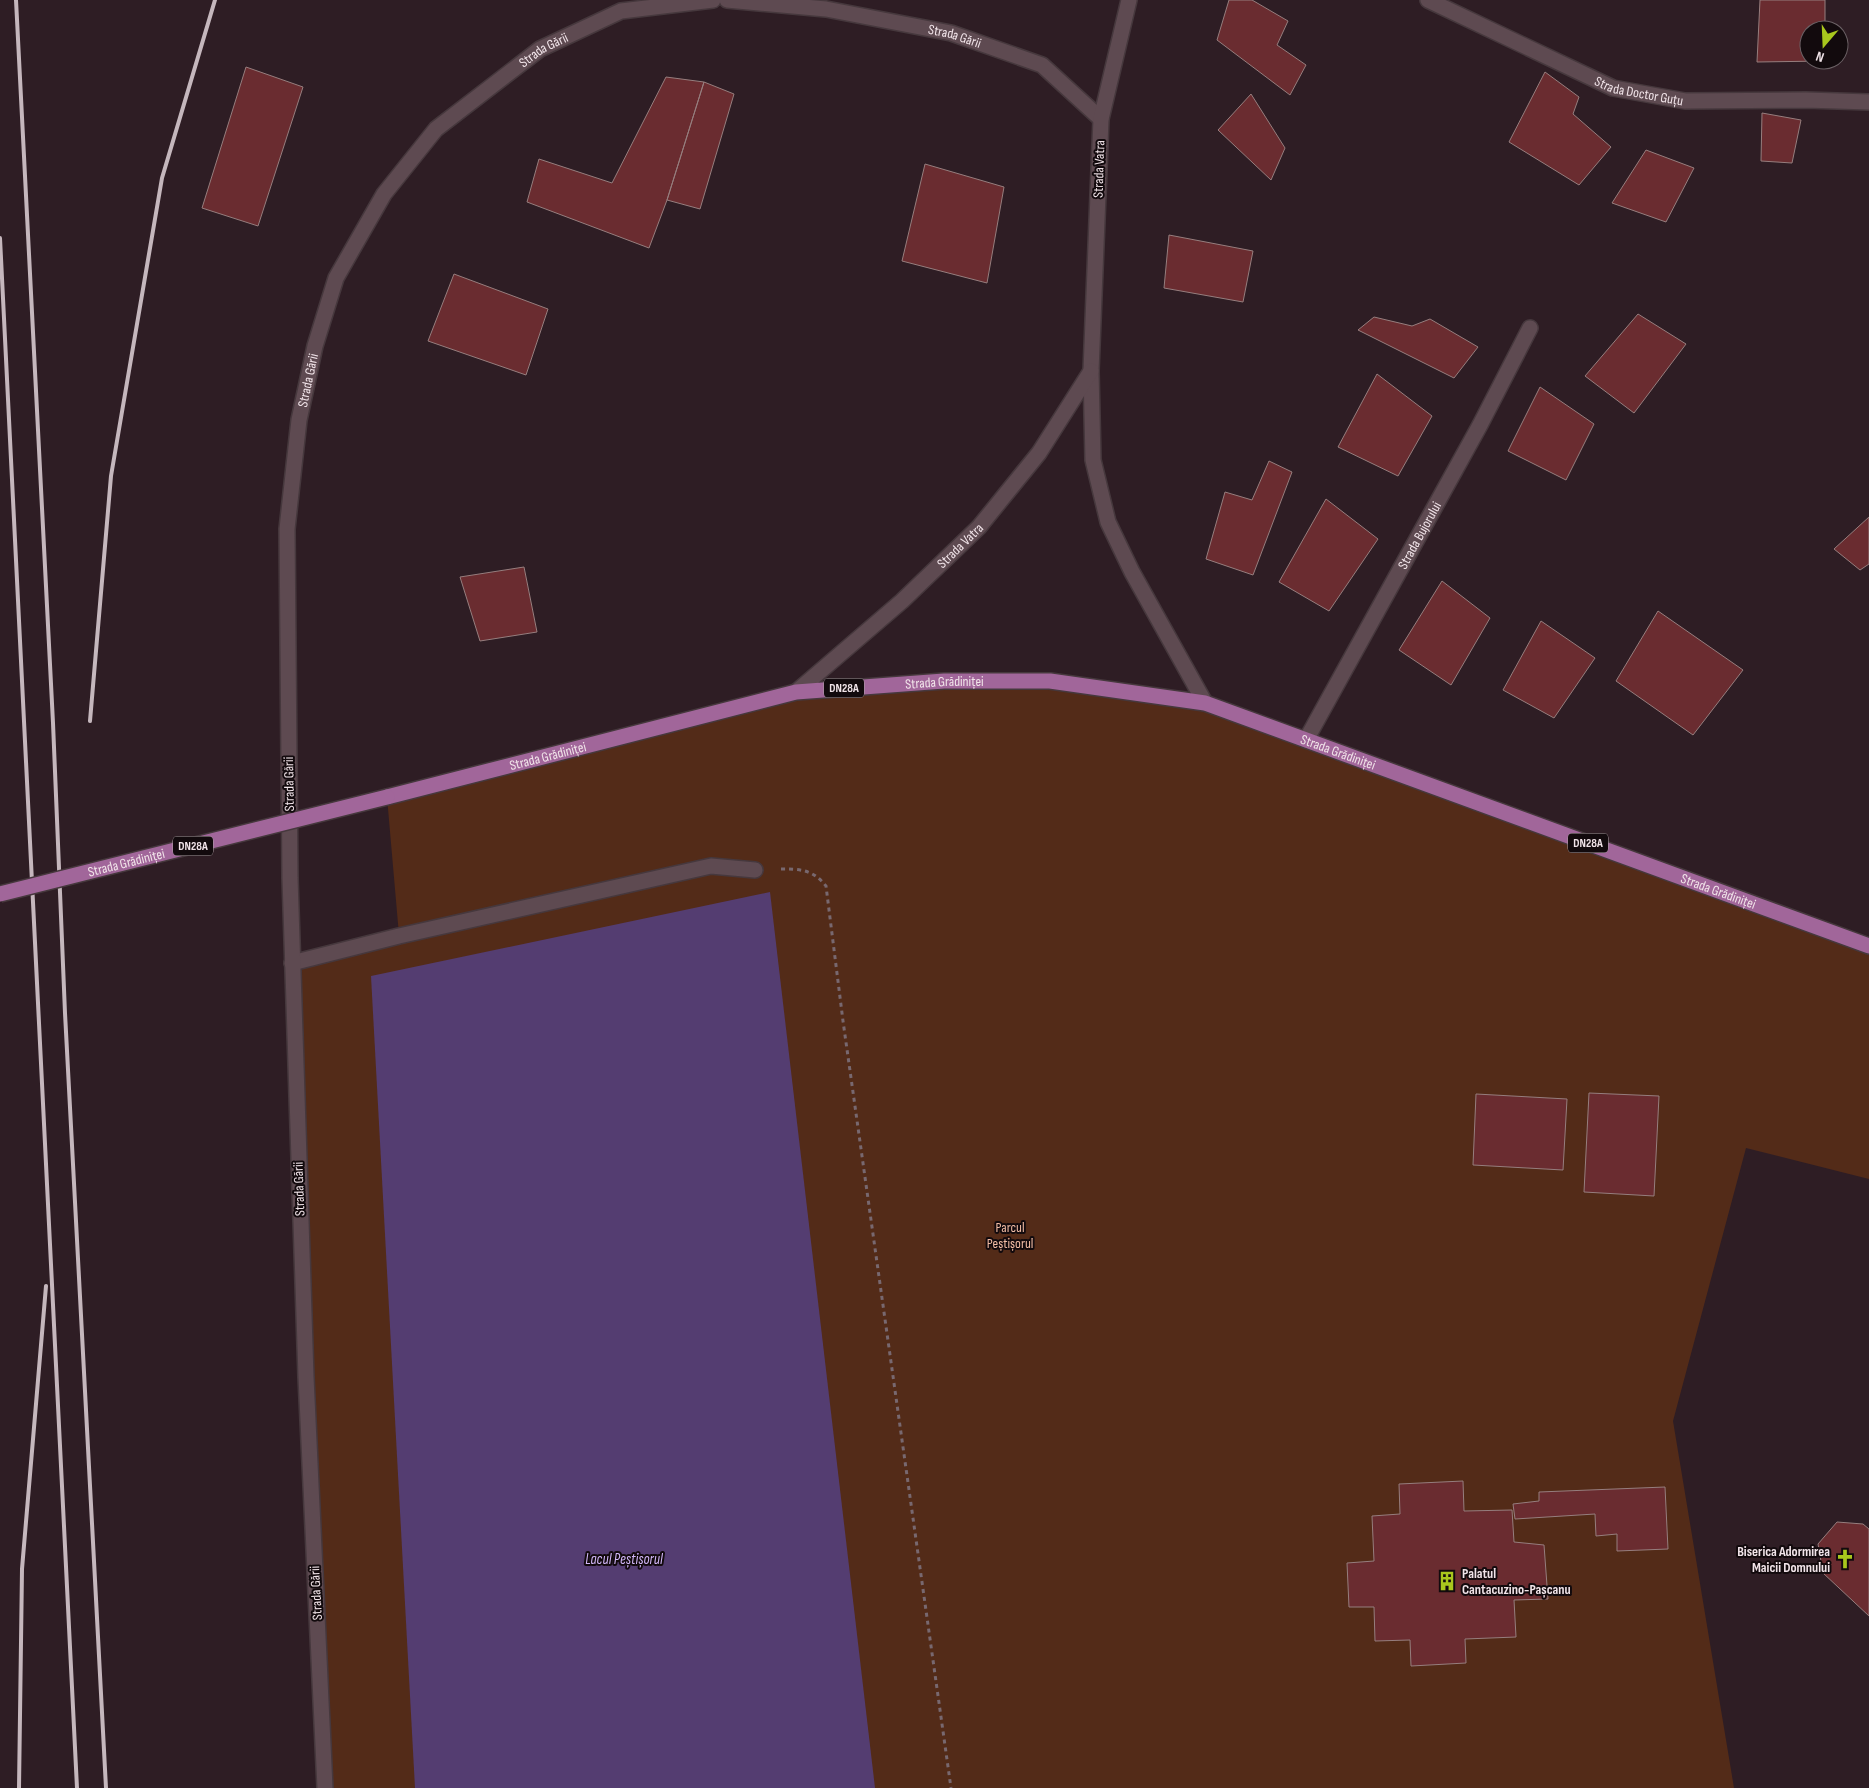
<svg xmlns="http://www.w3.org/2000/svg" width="1869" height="1788" viewBox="0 0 1869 1788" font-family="'Sofia Sans Condensed',sans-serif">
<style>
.green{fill:#532b18}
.water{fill:#543d71}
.building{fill:#6a2c30;stroke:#967e7e}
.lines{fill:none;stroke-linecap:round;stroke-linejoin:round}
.minor-casing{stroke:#46383d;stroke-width:18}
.major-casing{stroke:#46383d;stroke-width:18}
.path{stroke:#78686f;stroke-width:3;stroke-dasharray:4 4;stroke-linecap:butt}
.minor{stroke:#5e4a51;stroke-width:15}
.major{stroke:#a1669a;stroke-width:15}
.rail{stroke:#c5b7bd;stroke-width:4}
.major-bridge-casing{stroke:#46383d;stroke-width:18;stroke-linecap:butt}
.major-bridge{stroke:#a1669a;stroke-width:15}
.labels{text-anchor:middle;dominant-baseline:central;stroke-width:4;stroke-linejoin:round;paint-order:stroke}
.shield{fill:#120a0d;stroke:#aea3a7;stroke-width:1}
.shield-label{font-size:12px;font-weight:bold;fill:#f1e4e9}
.street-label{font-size:14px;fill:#f1e4e9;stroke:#120a0d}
.park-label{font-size:14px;fill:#f3bda5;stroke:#120a0d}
.poi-label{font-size:14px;font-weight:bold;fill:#f1e4e9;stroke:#120a0d;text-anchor:end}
.water-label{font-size:15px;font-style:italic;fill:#d3b8fa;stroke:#120a0d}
</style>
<rect width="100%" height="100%" fill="#2e1d24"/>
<path class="green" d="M1050,681L1205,703L1869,946V1179L1746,1148L1673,1421L1734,1788H325L292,963L399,935L387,797L796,692Z"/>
<path class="water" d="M770,892L875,1788H415L371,976Z"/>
<path class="building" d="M1229,0H1252L1288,21L1277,45L1306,65L1290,95L1217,40Z
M1760,0H1825V30H1809V60L1825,61L1757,62Z
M246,67L303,87L258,226L202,208Z
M1545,72L1579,97L1573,114L1611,147L1579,185L1509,142Z
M666,77L704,82L667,200L649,248L527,202L539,159L612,183Z
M704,82L734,94L700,209L667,200Z
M1251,94L1285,148L1271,180L1218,130Z
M1762,113L1801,120L1792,163L1761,161Z
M1646,150L1694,168L1666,222L1612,203Z
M925,164L1004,187L987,283L902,261Z
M1169,235L1253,251L1243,302L1164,288Z
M454,274L548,309L526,375L428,341Z
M1638,314L1686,344L1634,413L1585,376Z
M1374,317L1412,326L1430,319L1478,347L1454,378L1358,330Z
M1377,374L1432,416L1398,476L1338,447Z
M1540,387L1594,424L1566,480L1508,451Z
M1269,461L1292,472L1253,575L1206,559L1225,492L1252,500Z
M1326,499L1378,539L1329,611L1279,582Z
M1869,517V564L1860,570L1834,549Z
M524,567L537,632L480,641L460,577Z
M1442,581L1490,618L1451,685L1399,650Z
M1658,611L1743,670L1693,735L1616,681Z
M1541,621L1595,658L1554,718L1503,690Z
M1589,1093L1659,1096L1654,1196L1584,1192Z
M1476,1094L1567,1099L1563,1170L1473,1165Z
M1463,1481L1464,1511L1512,1510L1514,1542L1544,1545L1548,1599L1514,1600L1516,1637L1465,1639L1466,1663L1411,1666L1410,1640L1375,1641L1374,1607H1349L1347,1563L1374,1561L1372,1516L1400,1514L1399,1484Z
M1665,1487L1668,1549L1617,1551V1534L1596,1536L1595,1514L1515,1519L1513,1504L1539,1501V1492Z
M1837,1522L1863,1524L1869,1529V1616L1823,1573L1818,1544Z"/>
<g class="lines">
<defs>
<g id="minor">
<path id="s1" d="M727,0L826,9L951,33L1042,65L1101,119"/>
<path d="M1129,0L1101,119L1091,371L1093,460L1108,522L1132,572L1205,703"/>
<path id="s2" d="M1428,0L1613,88L1685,101L1806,100L1869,102"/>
<path id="s3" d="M796,692L902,601L979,527L1039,453L1091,371"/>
<path id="s4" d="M1306,740L1480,425L1530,328"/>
<path d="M292,963L399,936L711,866L755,870"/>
<path id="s5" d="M325,1788L306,1377L290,878L287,529L299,420L315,346L336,278L384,194L436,129L540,49L621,11L713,0"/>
</g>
<g id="major">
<path id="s6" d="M387,797L796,692L944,681H1050L1205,703L1869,946"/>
</g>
</defs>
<use href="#minor" class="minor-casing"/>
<use href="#major" class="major-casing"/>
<path class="path" d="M781,869C802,869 813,870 826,886L843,1021L951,1788"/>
<use href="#minor" class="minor"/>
<use href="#major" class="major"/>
<path class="rail" d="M16,0L53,723L65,1013L106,1788
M0,238L77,1788
M90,721L111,476L162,178L215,0
M19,1788L22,1569L46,1286"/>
<defs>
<g id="major-bridge">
<path id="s7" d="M0,894L387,797"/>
</g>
</defs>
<use href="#major-bridge" class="major-bridge-casing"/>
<use href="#major-bridge" class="major-bridge"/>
</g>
<defs>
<symbol id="church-bare" viewBox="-9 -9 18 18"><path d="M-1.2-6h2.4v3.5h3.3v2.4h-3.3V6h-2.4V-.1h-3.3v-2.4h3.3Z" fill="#a8c71d" stroke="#120a0d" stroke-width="2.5" paint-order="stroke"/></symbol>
<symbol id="building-bare" viewBox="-9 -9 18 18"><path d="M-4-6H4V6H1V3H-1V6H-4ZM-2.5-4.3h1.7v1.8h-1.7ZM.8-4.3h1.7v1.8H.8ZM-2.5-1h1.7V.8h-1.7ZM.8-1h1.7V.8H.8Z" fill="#a8c71d" stroke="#120a0d" stroke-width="2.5" paint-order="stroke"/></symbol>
</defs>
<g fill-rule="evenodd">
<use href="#church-bare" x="1831" y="1545" width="28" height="28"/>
<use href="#building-bare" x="1433" y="1567" width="28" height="28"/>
</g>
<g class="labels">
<g class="shield">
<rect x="824" y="678.5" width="40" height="19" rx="4"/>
<rect x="1568" y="833.5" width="40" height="19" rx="4"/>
<rect x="173" y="836.5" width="40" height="19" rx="4"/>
</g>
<g class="shield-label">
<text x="844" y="688">DN28A</text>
<text x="1588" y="843">DN28A</text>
<text x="193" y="846">DN28A</text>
</g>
<g class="street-label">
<text stroke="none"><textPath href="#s1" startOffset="231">Strada Gării</textPath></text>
<text stroke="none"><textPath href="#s5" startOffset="1830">Strada Gării</textPath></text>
<text stroke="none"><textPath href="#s2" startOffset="231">Strada Doctor Guțu</textPath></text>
<text transform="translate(1099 169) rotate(-88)">Strada Vatra</text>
<text stroke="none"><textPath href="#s5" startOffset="1410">Strada Gării</textPath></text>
<text stroke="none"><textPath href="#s4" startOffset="234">Strada Bujorului</textPath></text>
<text stroke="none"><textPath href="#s3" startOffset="220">Strada Vatra</textPath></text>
<text stroke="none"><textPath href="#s6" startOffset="571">Strada Grădiniței</textPath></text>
<text stroke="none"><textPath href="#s6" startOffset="975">Strada Grădiniței</textPath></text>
<text stroke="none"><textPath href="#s6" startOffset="166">Strada Grădiniței</textPath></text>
<text transform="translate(289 784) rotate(-91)">Strada Gării</text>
<text stroke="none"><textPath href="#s7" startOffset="130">Strada Grădiniței</textPath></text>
<text stroke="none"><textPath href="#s6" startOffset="1380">Strada Grădiniței</textPath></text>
<text transform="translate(299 1189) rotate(-92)">Strada Gării</text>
<text transform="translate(316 1593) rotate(-93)">Strada Gării</text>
</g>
<g class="park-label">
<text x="1010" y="1227">Parcul<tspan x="1010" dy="16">Peștișorul</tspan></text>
</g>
<g class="poi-label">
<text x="1830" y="1551">Biserica Adormirea<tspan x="1830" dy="16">Maicii Domnului</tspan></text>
<text x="1462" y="1573" text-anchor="start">Palatul<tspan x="1462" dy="16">Cantacuzino-Pașcanu</tspan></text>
</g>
<g class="water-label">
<text x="624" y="1559">Lacul Peștișorul</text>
</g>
</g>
<g transform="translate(1824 45) rotate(199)"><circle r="24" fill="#120a0d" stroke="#6b6165"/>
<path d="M0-4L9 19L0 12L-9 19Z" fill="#a8c71d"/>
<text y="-8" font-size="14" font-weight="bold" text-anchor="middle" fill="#f1e4e9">N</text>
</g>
</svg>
